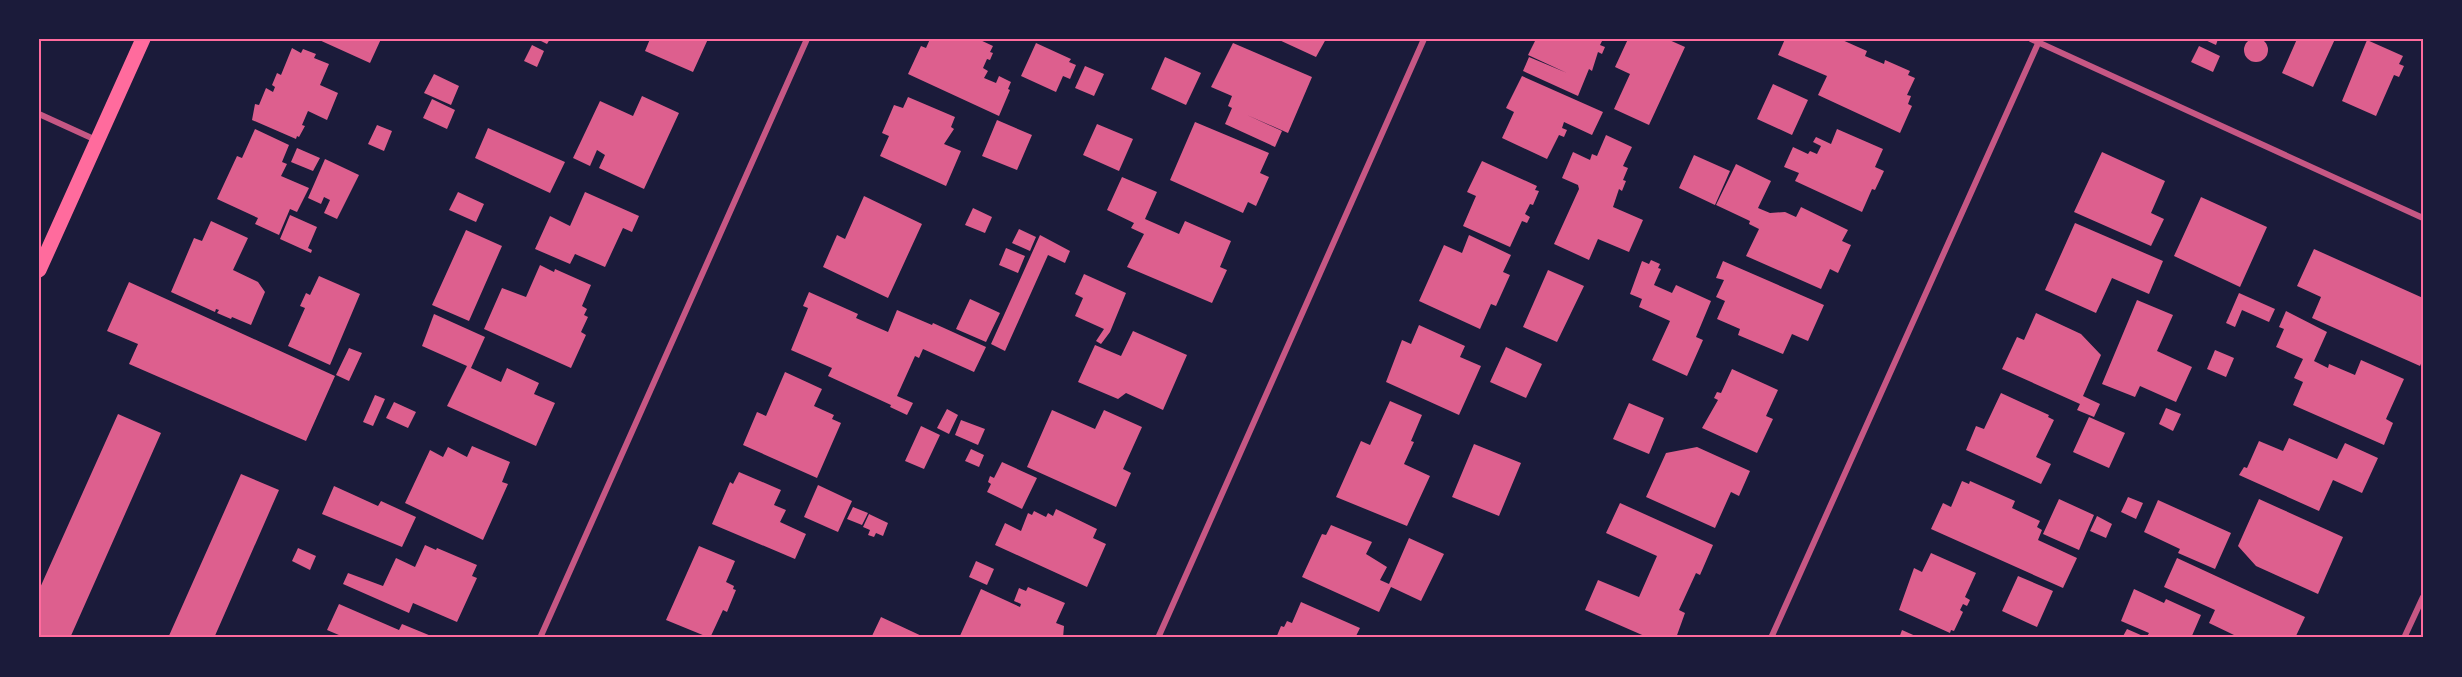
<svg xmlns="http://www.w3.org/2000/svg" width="2462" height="677" viewBox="0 0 2462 677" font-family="Jost,sans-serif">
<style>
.building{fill:#dd5f8e}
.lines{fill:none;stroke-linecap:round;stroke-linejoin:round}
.minor{stroke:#c65784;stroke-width:6}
.primary{stroke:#ff6b9d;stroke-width:15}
.neatline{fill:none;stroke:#ff6b9d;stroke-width:2}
</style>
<rect width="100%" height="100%" fill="#1b1b3a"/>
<path class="building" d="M2244 50a12 12 0 1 1 24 0a12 12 0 1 1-24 0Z
M317,39H381L370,63Z
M537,39H550L547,44Z
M650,39H708L693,72L645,51Z
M930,39H978L993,46L990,52L993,53L990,60L987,59L983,68L988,71L984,78L996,83L999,76L1011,82L1008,89L1010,90L999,116L908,74L921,46L926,48Z
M1277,39H1326L1316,57Z
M1536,39H1603L1600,45L1605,47L1602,54L1598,52L1592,71L1589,69L1578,96L1523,71L1529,57L1567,73L1528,55Z
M1628,39H1667L1685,47L1649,125L1614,109L1630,74L1615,67Z
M1785,39H1840L1867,51L1865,56L1884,64L1885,60L1910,71L1908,75L1915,78L1907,95L1911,96L1908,104L1912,106L1900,133L1818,95L1827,76L1778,55Z
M2203,39H2218L2216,45Z
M2297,39H2335L2313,87L2282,73Z
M2367,40L2403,56L2399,64L2404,66L2399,77L2394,75L2376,116L2342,101Z
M1036,43L1071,59L1069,62L1076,65L1070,79L1063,76L1056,92L1021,76Z
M1233,43L1312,77L1288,133L1247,115L1282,131L1275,147L1225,124L1232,108L1228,106L1232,96L1211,87Z
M532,45L544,51L537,67L524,61Z
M2199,46L2220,56L2213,72L2191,62Z
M292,48L301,53L303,49L316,54L314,58L329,64L320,85L338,93L327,120L308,111L302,125L305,126L299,137L297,136L296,139L252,120L255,104L259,105L266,88L273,92L275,87L272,85L277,73L281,75Z
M1165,57L1201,73L1186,105L1151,89Z
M1085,66L1104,74L1094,96L1075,88Z
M434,74L459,86L451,105L424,93Z
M1522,76L1603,112L1592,135L1564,122L1562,128L1567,130L1564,137L1559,135L1547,159L1502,138L1514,112L1506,108Z
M1773,84L1808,100L1792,135L1757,119Z
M642,96L679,113L644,189L599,168L605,155L597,150L590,166L573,158L600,101L633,116Z
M908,97L955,117L951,127L954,129L944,144L961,151L946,186L880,156L889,136L882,133L894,105L903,108Z
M432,99L455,110L447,129L423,118Z
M997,120L1032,135L1017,170L982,156Z
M1195,122L1269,153L1260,173L1269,177L1256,206L1248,202L1243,213L1170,180Z
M1097,124L1133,139L1119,171L1083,155Z
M377,125L392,131L384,151L368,144Z
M488,128L565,162L550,193L475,158Z
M255,129L289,145L282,162L287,164L281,176L309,188L297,212L290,209L279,235L255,224L258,218L217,199L237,156L242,158Z
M1837,129L1883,149L1875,167L1884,171L1875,190L1872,189L1862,212L1795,181L1799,173L1784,167L1793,147L1808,154L1810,151L1817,154L1821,146L1813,142L1816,137L1831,144Z
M1606,135L1632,147L1623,166L1628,168L1623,180L1626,181L1622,191L1619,189L1613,207L1643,220L1629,252L1598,239L1589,260L1554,244L1579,189L1578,185L1562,178L1573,152L1590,160L1592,154L1597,156Z
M297,148L320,158L313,171L291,162Z
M2102,152L2165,181L2151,213L2164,219L2151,246L2074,212Z
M1694,155L1730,171L1715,205L1679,188Z
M325,159L359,175L337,219L324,213L330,200L324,197L321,204L308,198Z
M1482,161L1537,186L1535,190L1539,191L1533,205L1530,204L1525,214L1530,217L1527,223L1522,221L1510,247L1463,226L1476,196L1467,192Z
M1736,164L1771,181L1758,208L1770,213L1785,212L1796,217L1801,207L1848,230L1842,241L1851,245L1838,273L1830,269L1821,289L1746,256L1759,229L1749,224L1750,221L1716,205Z
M1122,177L1157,192L1145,219L1179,234L1185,221L1231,241L1220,267L1227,270L1212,303L1127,267L1144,234L1131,228L1134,223L1107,210Z
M458,192L484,204L476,222L449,210Z
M585,192L639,216L632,232L623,228L605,267L575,254L570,264L535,249L550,216L570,226Z
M864,196L922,224L888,298L823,267L837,235L845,239Z
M2201,197L2267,227L2240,287L2174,256Z
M973,208L992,217L985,233L965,225Z
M290,215L317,227L308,248L312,250L311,253L280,239Z
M211,221L248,238L233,270L258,282L265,292L251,325L232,317L231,319L217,313L219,310L216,309L215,312L171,292L194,238L202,241Z
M2075,223L2163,261L2149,294L2112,278L2096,313L2045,290Z
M1019,229L1036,237L1030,251L1012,243Z
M466,230L502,246L469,321L432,305Z
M1040,235L1070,251L1065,263L1048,255L1005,351L991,344Z
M1469,235L1511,255L1503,272L1510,275L1496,306L1491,304L1480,329L1419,301L1444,245L1462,253Z
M1006,248L1025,256L1018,273L999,265Z
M2314,249L2423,298V359L2420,366L2312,318L2321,297L2297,286Z
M1651,260L1660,264L1658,268L1661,269L1654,285L1672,293L1676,285L1711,301L1696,337L1703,340L1687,376L1652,360L1670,321L1639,307L1642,299L1630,294L1642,261L1649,264Z
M1723,261L1824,305L1808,341L1792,334L1783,354L1738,335L1740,329L1717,319L1725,301L1716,297L1724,280L1716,278Z
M540,265L554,272L555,269L591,285L582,306L587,309L584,315L588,317L581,332L586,335L571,368L484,329L502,288L526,297Z
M1548,270L1584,286L1557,342L1523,327Z
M1084,274L1126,293L1110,332L1101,344L1096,341L1104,329L1075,316L1083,298L1075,294Z
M319,276L360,294L330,365L288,346L305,308L300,306L306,293L310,295Z
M129,282L335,376L306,441L129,364L138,344L107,331Z
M809,292L858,314L856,318L888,332L897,310L932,325L933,323L986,347L974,372L923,349L919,358L915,356L897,396L913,403L907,415L890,407L891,405L828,376L832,368L791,350L808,308L803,306Z
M2239,293L2275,309L2269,322L2242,310L2235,327L2226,323Z
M970,299L1000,313L986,342L956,329Z
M2137,300L2173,315L2157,351L2192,367L2176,402L2140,386L2135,397L2102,384Z
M2286,311L2327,332L2314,361L2328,368L2329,364L2355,375L2361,360L2404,379L2386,419L2393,423L2384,445L2293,405L2303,382L2294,378L2303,359L2276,347L2284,329L2279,327Z
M2036,313L2081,334L2101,355L2083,396L2100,404L2094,417L2077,410L2080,404L2002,369L2017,337L2024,340Z
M434,314L485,337L471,368L501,382L507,368L539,383L534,394L555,403L536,446L447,406L467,366L422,346Z
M1419,325L1465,346L1460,357L1481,366L1459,415L1386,382L1402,340L1411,344Z
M1133,331L1187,355L1163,410L1126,393L1118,399L1078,382L1095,345L1121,356Z
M1506,347L1542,364L1526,398L1490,382Z
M349,348L362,353L349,381L336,375Z
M2215,350L2234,358L2226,377L2207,369Z
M1732,369L1778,390L1766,416L1773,419L1757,453L1702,428L1718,400L1714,398L1717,392L1721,393Z
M785,372L822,389L814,406L834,415L832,419L841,423L817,478L743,445L757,412L766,416Z
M2001,393L2049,415L2048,417L2054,420L2036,457L2051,464L2041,484L1966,450L1976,426L1984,429Z
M375,395L385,399L373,426L363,422Z
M1390,401L1422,415L1411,441L1414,442L1404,464L1430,476L1407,526L1336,497L1361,441L1370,445Z
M394,402L416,412L408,428L386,418Z
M1629,403L1664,418L1649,454L1613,439Z
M2166,408L2181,414L2173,431L2159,424Z
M947,409L958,415L949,434L937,428Z
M1052,410L1095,429L1104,410L1142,427L1123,469L1131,473L1116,507L1027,467Z
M118,414L161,433L70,638H39V590Z
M2089,417L2125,433L2109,468L2073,452Z
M961,420L985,429L978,445L955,435Z
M921,426L940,435L924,469L905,461Z
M2289,438L2337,459L2345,443L2378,458L2362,493L2333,480L2319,511L2239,475L2244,467L2247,468L2259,441L2283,451Z
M1474,444L1521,463L1499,516L1452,497Z
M472,446L510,462L502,482L508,484L483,540L405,503L430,450L443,457L448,447L467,457Z
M1697,447L1750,471L1739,496L1731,492L1715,528L1646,497L1666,453Z
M971,449L984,455L979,467L965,461Z
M1002,462L1037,478L1022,509L987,492L991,484L988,482L990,476L994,478Z
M739,472L781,490L774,505L786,510L780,522L806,534L795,559L712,524L730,482L733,484Z
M241,474L279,490L214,638H168Z
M1962,481L1969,484L1970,481L2015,501L2012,508L2040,521L2037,527L2042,530L2038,540L2077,558L2063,588L1931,529L1943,503L1951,507Z
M818,485L852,501L838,532L804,517Z
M334,486L378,506L381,501L416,517L402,547L322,514Z
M2128,497L2143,503L2136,519L2121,512Z
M2059,499L2094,515L2079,550L2043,534Z
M2259,499L2343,537L2318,594L2256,566L2238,546Z
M2158,500L2231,533L2215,569L2178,553L2180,549L2144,532Z
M1620,503L1713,545L1700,575L1696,573L1679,610L1685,613L1676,638H1649L1585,610L1598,580L1639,597L1657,556L1606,533Z
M853,507L868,513L862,525L847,519Z
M1056,509L1097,529L1093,538L1106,544L1087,587L995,545L1005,523L1021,531L1028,513L1032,515L1034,511L1046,517L1048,513L1053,516Z
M869,514L888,523L883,536L876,533L874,537L868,535L870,530L863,527Z
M2097,516L2112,524L2106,538L2090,531Z
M1331,525L1372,542L1366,554L1387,567L1380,580L1389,584L1409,538L1444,554L1421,601L1391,587L1379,612L1302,577L1322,534L1326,535Z
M425,545L436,550L437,548L477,565L472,576L477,578L457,622L413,603L409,613L343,584L348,573L383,586L396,558L415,567Z
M699,546L735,561L726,582L734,586L733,589L736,590L727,612L723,610L710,638L666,620Z
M298,548L316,556L310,570L292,561Z
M1931,553L1976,573L1965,597L1970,600L1967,606L1963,604L1960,610L1963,612L1954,631L1951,630L1950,633L1899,610L1914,568L1922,572Z
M2177,558L2305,617L2295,638H2233L2234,635L2209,623L2215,610L2164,587Z
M976,561L994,569L987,585L969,577Z
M2018,576L2053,591L2037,627L2002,611Z
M1028,587L1065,603L1056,623L1064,626L1063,638H959L981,589L1020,607L1021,604L1014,601L1019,588L1026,591Z
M2134,589L2164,603L2166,599L2201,615L2191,638H2146L2149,633L2121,621Z
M1301,602L1360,628L1355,638H1276L1281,626L1284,627L1287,621L1292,623Z
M339,604L399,630L402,624L436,638H346L327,630Z
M881,617L926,638H871Z
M2127,629L2143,636L2142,638H2122Z
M1902,630L1920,638H1899Z"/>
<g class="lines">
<path class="minor" d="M2031,39L2423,218
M39,114L96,140
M540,638L807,39
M1158,638L1424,39
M1771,638L2040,39
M2404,638L2423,597"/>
<path class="primary" d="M39,270L143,39"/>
</g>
<rect width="2462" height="677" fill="none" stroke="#1b1b3a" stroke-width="81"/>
<rect x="40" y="40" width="2382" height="596" class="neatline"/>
</svg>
